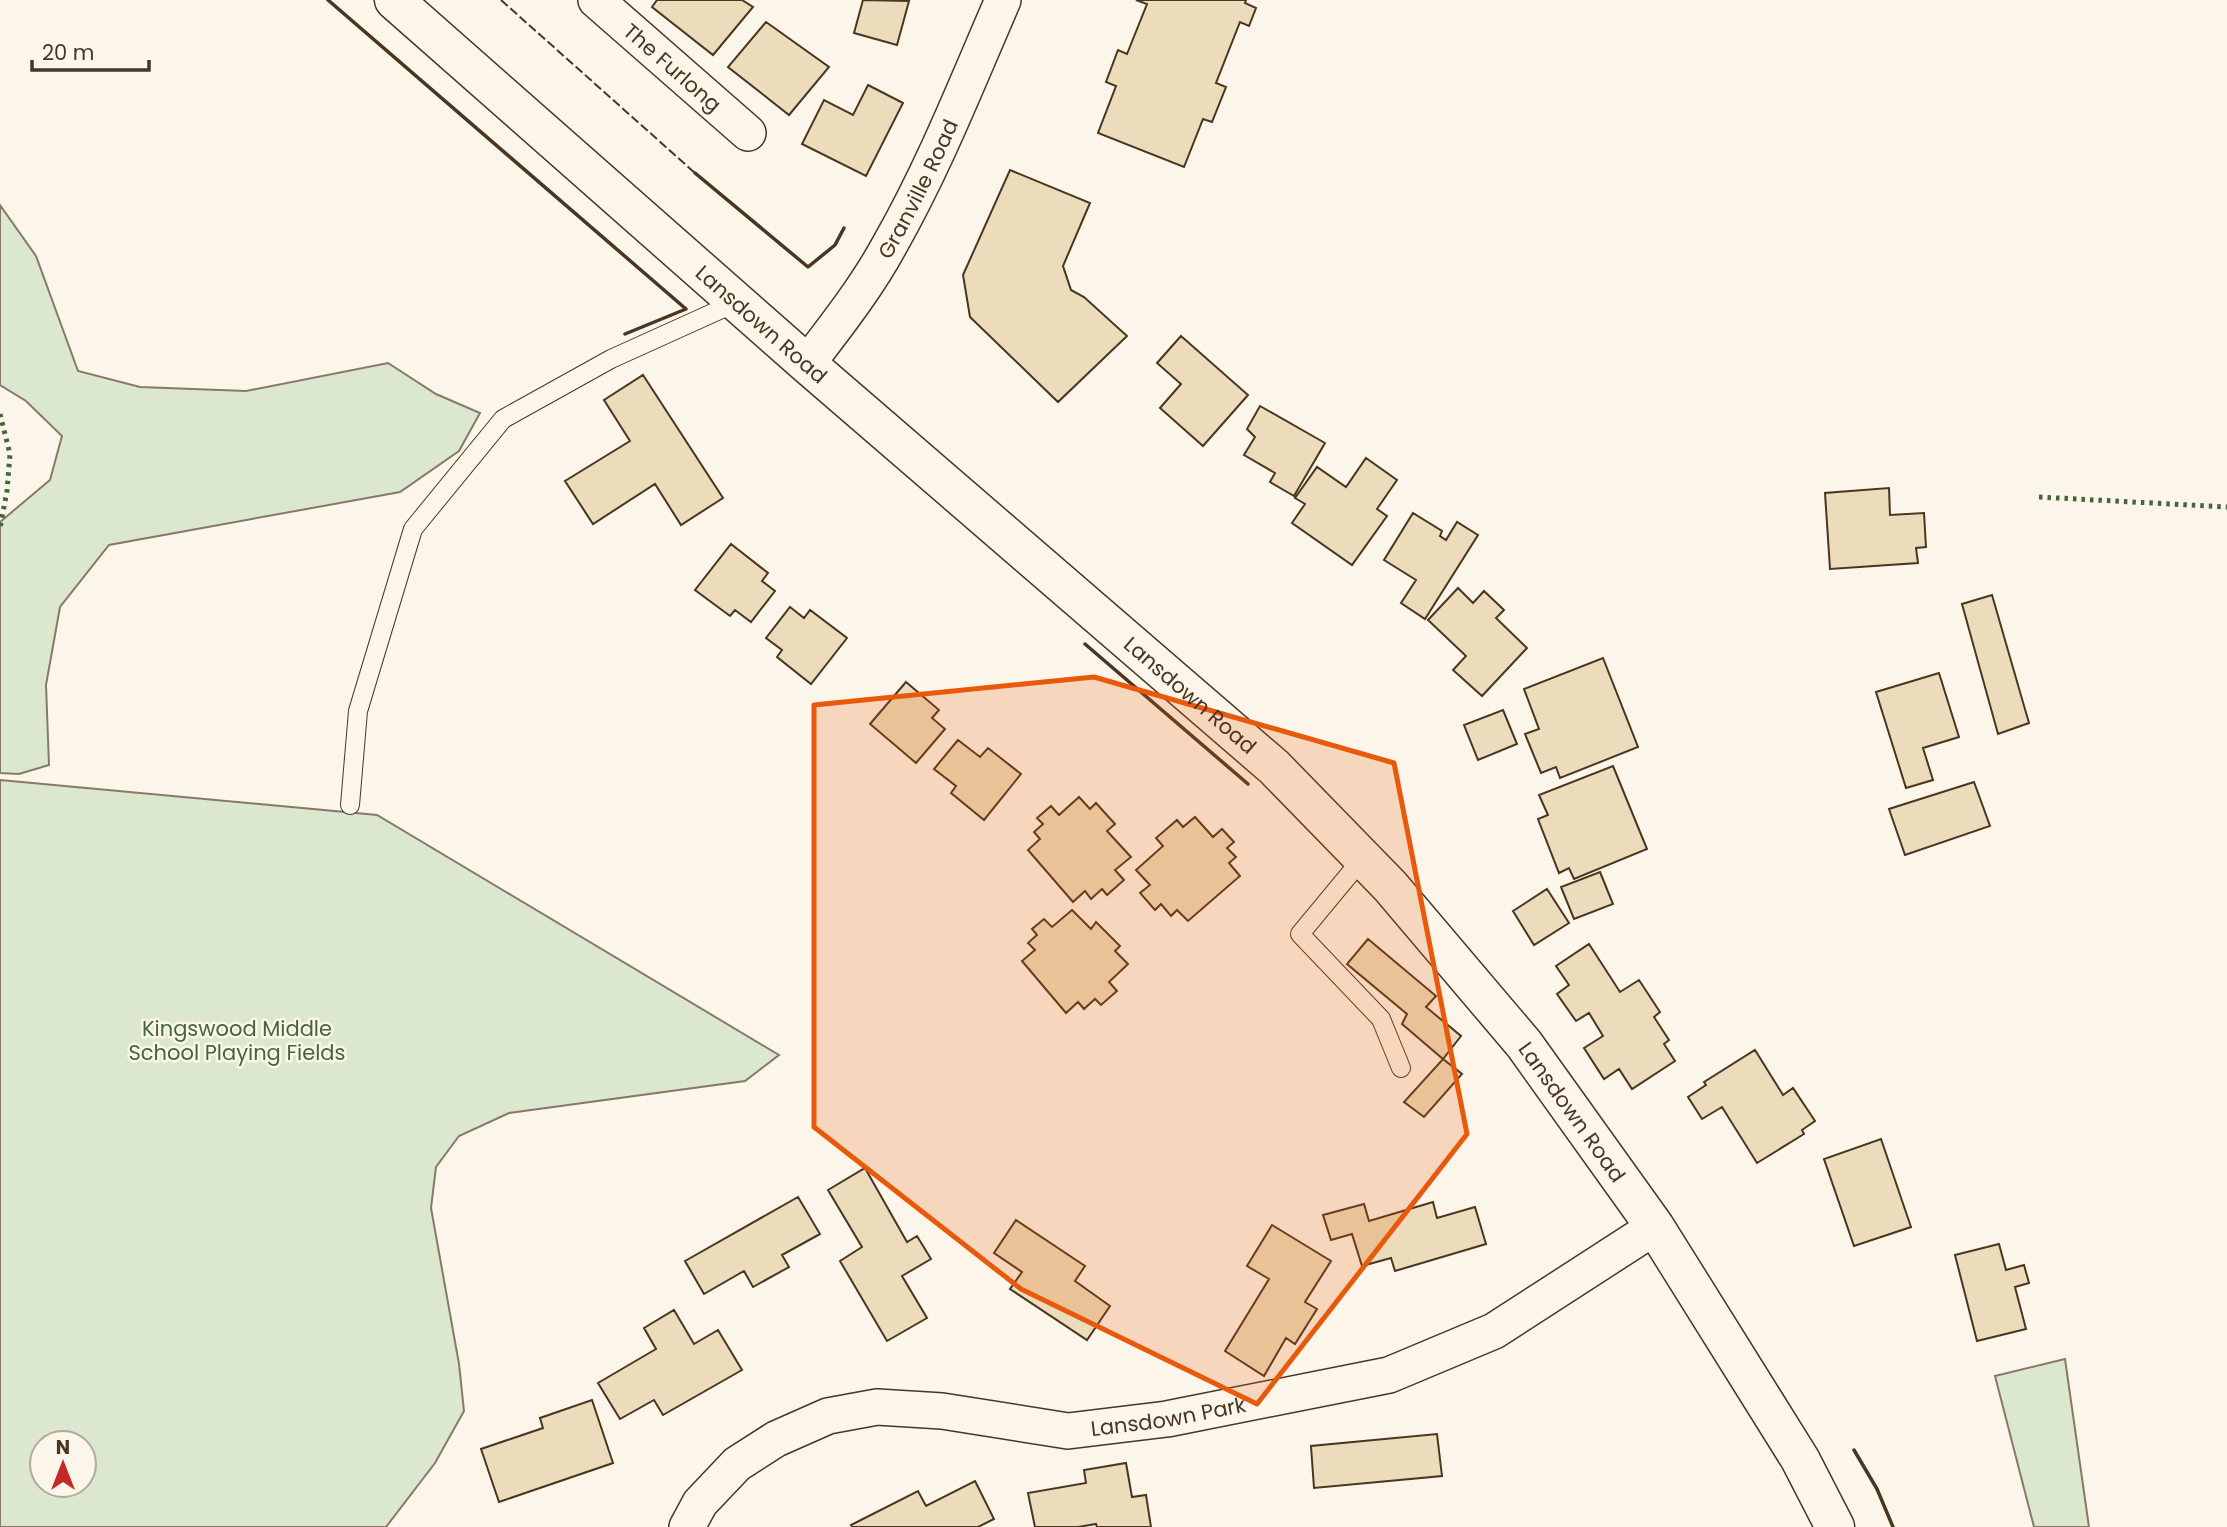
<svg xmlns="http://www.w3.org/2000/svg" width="2227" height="1527" viewBox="0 0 2227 1527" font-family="Poppins,sans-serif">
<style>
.green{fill:#dce7d0;stroke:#887966;stroke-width:2;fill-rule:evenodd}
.building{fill:#ecdcbc;stroke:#4a3520;stroke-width:2}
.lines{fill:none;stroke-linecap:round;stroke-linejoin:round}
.service-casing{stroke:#4a3520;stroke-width:20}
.minor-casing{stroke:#4a3520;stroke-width:38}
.tertiary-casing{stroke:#4a3520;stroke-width:41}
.service{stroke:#fbf6e9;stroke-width:18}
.minor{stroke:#fbf6e9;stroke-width:35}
.tertiary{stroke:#fbf6e9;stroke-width:38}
.hedge{stroke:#436837;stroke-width:5;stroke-dasharray:3.5 5;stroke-linecap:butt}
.fence{stroke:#4a3520;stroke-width:2;stroke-dasharray:9 3.5;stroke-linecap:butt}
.wall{stroke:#4a3520;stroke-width:3.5}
.marked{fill:#e8590c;fill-opacity:0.2;stroke:#e8590c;stroke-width:5;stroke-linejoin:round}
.labels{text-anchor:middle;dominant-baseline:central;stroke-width:5;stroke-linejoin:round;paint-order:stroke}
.street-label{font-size:21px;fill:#4a3520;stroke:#fbf6e9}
.park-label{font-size:21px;fill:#436837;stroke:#fbf6e9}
</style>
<rect width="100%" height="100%" fill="#fbf6e9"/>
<path class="green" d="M0,205L36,256L78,371L140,387L246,391L388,363L436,394L480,413L459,451L400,492L109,545L60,607L46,685L49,765L19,774L0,773V522L50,480L62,436L26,401L0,385Z
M0,780L377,815L779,1055L745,1081L509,1113L459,1136L436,1167L431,1208L459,1364L464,1411L435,1463L386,1527H0ZM42,1443H84V1485H42Z
M2065,1359L2089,1527H2034L1995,1376Z"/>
<path class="building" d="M657,0H742L753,7L713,55L652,7Z
M863,0L909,1L897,45L854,33Z
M1136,0H1246L1245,3L1256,8L1249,26L1240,22L1216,83L1226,87L1212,122L1203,119L1184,167L1098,133L1116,86L1106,82L1118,50L1127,54L1147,4Z
M766,22L829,67L789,115L728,67Z
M868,85L903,103L866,176L802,144L824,100L853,115Z
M1010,170L1090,203L1063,266L1071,290L1084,297L1127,336L1058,402L970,317L963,275Z
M1181,336L1248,395L1203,446L1160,408L1181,384L1157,363Z
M643,375L723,498L681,525L655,484L593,524L565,481L630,441L604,400Z
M1260,406L1325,443L1294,496L1270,482L1275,473L1244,455L1255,437L1247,429Z
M1366,458L1397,480L1377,509L1387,516L1352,565L1292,523L1305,504L1295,498L1317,467L1346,487Z
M1889,488L1890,515L1924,513L1926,547L1916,548L1918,563L1830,569L1825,493Z
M1413,513L1442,531L1440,536L1446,540L1457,522L1478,535L1425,619L1401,603L1416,580L1384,560Z
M731,544L768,573L762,581L775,591L751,622L735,610L730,616L695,590Z
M1458,588L1473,603L1484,591L1504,610L1496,618L1527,648L1482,696L1453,670L1466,656L1428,620Z
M1992,595L2029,723L1998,734L1962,604Z
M790,607L804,618L810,610L847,638L811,684L777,657L782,650L766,638Z
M1603,658L1638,747L1560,778L1556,767L1541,773L1525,734L1539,729L1524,689Z
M1939,673L1959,737L1923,748L1933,780L1906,788L1876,692Z
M906,682L939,710L932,718L945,729L916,763L870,724Z
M1503,710L1517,744L1478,760L1464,725Z
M958,740L980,757L988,748L1021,774L984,820L951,793L956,786L934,769Z
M1613,766L1647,849L1574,879L1569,868L1559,873L1538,819L1548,815L1539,795Z
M1974,782L1990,826L1905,855L1889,809Z
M1079,797L1090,809L1096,803L1115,824L1107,831L1131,857L1115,870L1124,880L1107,895L1102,889L1091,899L1085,891L1073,902L1028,850L1040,839L1034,832L1043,824L1037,818L1051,806L1059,815Z
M1195,817L1213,837L1222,829L1234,842L1227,848L1236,857L1229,863L1240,876L1188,921L1177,910L1171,916L1161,904L1155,910L1140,893L1150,885L1136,870L1163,846L1156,838L1177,820L1183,827Z
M1600,872L1613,904L1574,919L1561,887Z
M1547,889L1569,923L1534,945L1513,911Z
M1072,910L1091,929L1096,922L1120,946L1115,951L1128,964L1109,982L1117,991L1101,1005L1095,999L1084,1009L1078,1002L1066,1013L1022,961L1035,950L1028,943L1037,935L1032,929L1044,919L1052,927Z
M1368,939L1436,996L1426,1007L1461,1036L1443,1059L1402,1024L1407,1014L1347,964Z
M1589,944L1620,992L1639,980L1660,1012L1654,1017L1669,1040L1664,1044L1675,1061L1632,1089L1619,1069L1604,1079L1584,1048L1603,1036L1589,1013L1576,1021L1557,994L1569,985L1556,966Z
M1755,1050L1783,1095L1793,1088L1815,1121L1802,1130L1804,1134L1757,1163L1722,1107L1702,1119L1688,1097L1706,1085L1704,1082Z
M1443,1059L1462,1074L1424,1117L1404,1102Z
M1881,1139L1911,1227L1854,1246L1824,1159Z
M865,1168L907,1242L917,1236L931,1259L902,1276L927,1318L887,1341L840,1261L862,1247L828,1190Z
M798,1197L820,1234L782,1255L789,1267L753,1287L744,1271L704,1294L685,1261Z
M1433,1202L1437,1218L1475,1207L1486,1244L1395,1271L1391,1258L1362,1266L1352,1234L1331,1240L1323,1215L1364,1204L1369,1221Z
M1016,1220L1085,1266L1075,1281L1110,1306L1087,1340L1010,1289L1022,1272L994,1253Z
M1272,1225L1331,1261L1305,1302L1317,1309L1295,1344L1286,1338L1264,1376L1225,1351L1269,1279L1247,1266Z
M1999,1244L2006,1270L2024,1265L2029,1283L2015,1287L2026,1329L1977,1341L1955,1255Z
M674,1310L694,1344L718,1330L742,1370L663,1415L654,1400L620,1419L598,1383L656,1349L644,1328Z
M592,1400L613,1463L499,1502L481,1449L543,1428L540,1418Z
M1437,1434L1442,1476L1314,1488L1311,1446Z
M1126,1463L1132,1497L1146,1495L1151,1527H1097L1096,1524L1078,1527H1035L1028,1493L1086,1483L1084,1470Z
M975,1481L994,1519L978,1527H852L851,1525L918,1491L926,1506Z"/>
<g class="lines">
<defs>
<path id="service" d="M350,805L358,711L413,529L503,419L611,359L737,302
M1363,858L1300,934L1381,1019L1401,1068"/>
<g id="minor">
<path id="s1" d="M596,0L748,133"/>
<path id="s2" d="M807,364C836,326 866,288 889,246C934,167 967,83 1003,0"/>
<path id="s3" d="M687,1527L700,1503L737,1464L776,1439L828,1416L877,1407L942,1411L1068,1431L1167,1419L1389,1375L1494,1331L1655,1227"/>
</g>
<g id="tertiary">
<path id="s4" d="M394,0L807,364L1274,767L1390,886L1524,1044L1655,1227L1800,1459L1835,1527"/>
</g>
</defs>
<use href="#service" class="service-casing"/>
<use href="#minor" class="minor-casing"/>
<use href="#tertiary" class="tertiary-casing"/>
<use href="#service" class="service"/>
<use href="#minor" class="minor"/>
<use href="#tertiary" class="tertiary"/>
<path class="hedge" d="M0,414L10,454L7,491L0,528
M2039,497L2227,507"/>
<path class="fence" d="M501,0L695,173"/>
<path class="wall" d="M328,0L686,309L625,334
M695,173L808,267L835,245L844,228
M1085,644L1248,784
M1854,1450L1877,1489L1893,1527"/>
</g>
<path class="marked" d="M1094,677L1394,763L1467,1134L1257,1404L1021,1289L814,1127V705Z"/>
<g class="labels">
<g class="street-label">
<text stroke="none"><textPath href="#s1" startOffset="102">The Furlong</textPath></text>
<text stroke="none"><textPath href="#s2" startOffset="208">Granville Road</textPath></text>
<text stroke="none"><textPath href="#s4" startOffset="490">Lansdown Road</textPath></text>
<text stroke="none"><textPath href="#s4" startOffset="1057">Lansdown Road</textPath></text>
<text stroke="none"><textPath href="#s4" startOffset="1624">Lansdown Road</textPath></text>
<text stroke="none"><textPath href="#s3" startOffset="528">Lansdown Park</textPath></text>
</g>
<g class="park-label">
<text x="237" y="1028">Kingswood Middle<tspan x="237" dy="24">School Playing Fields</tspan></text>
</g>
</g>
<g transform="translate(63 1464)"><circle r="33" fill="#fbf6e9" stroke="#b4a999" stroke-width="2"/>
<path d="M0-5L12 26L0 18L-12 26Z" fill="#c62828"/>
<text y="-10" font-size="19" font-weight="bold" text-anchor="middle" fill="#4a3520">N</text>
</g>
<path d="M32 60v10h117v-10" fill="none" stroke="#4a3520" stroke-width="3.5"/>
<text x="42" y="60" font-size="21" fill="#4a3520" stroke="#fbf6e9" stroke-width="5" paint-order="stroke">20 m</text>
</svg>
